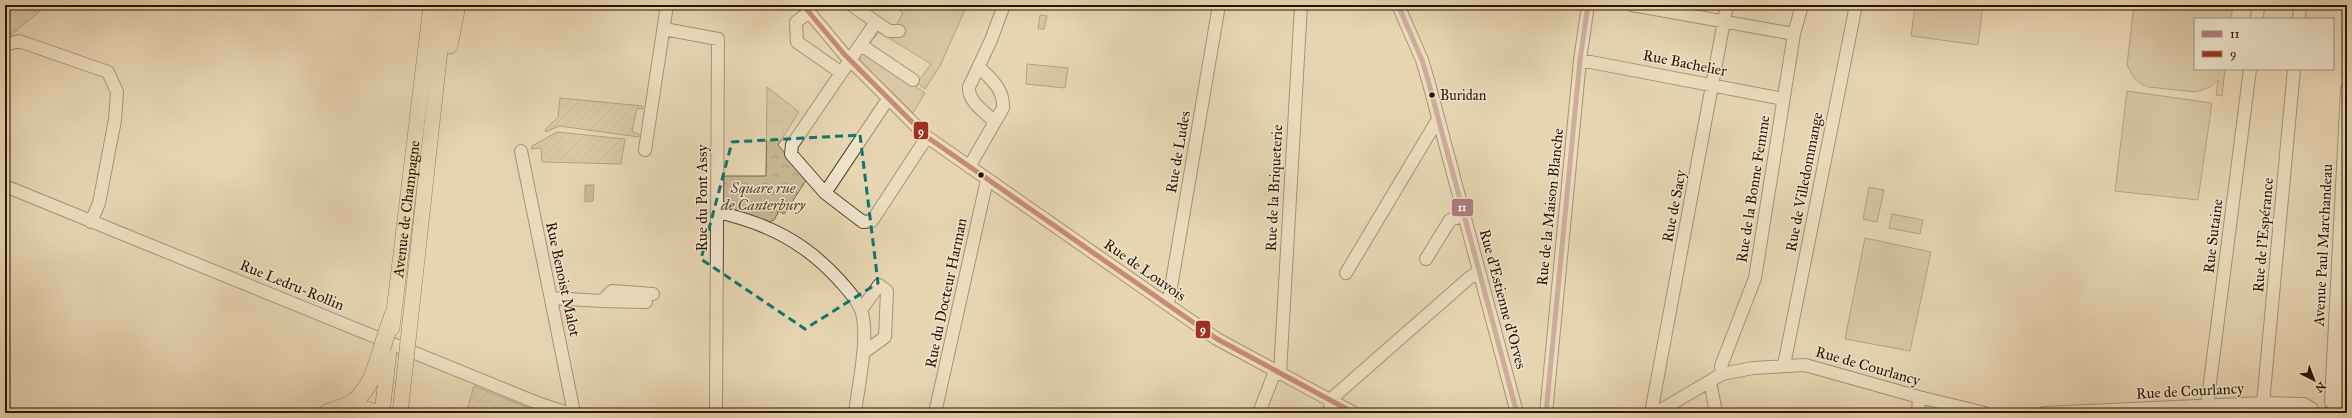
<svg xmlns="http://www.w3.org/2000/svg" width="2352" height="418" viewBox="0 0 2352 418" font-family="'IM FELL Great Primer',serif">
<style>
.grass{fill:#c7b594;stroke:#78644a}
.forest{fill:url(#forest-crowns);stroke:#78644a}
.garden{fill:url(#garden-furrows);stroke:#78644a}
.water{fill:#a69475;stroke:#746146}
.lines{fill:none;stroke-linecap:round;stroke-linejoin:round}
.minor-casing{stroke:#58442c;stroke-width:14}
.major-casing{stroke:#281400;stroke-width:16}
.highway-casing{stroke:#281400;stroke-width:18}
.minor{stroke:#efe4cd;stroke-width:12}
.major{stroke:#e7d6b2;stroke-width:15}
.highway{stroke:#e7d6b2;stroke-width:17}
.major-bridge-casing{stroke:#281400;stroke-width:16;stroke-linecap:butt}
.highway-bridge-casing{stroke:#281400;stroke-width:18;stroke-linecap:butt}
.major-bridge{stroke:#e7d6b2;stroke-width:15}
.highway-bridge{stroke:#e7d6b2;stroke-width:17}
.bus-1-casing{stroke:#efe4cd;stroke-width:8}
.bus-2-casing{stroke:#efe4cd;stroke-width:8}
.bus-1{stroke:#b07c81;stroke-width:5}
.bus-2{stroke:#a03122;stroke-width:5}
.marked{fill:none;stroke:#0f766e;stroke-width:3;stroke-dasharray:8 5;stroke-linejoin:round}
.bus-dot{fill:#281400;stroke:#efe4cd;stroke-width:1.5}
.labels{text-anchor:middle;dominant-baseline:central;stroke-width:3;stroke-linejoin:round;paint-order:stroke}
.bus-label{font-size:14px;fill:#281400;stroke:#efe4cd;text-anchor:start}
.street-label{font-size:15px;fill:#281400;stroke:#efe4cd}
.park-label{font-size:15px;font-style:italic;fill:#58442c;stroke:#efe4cd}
.line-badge{stroke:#efe4cd;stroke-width:1.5}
.badge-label{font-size:11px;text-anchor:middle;font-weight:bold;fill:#fff}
</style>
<defs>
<pattern id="forest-crowns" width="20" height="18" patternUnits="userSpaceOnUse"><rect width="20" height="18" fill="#c7b594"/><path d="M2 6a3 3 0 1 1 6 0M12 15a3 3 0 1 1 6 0" fill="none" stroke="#ab9b7e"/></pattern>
<pattern id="garden-furrows" width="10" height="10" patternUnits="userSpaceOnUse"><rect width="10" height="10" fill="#c7b594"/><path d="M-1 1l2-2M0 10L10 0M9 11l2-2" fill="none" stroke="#ab9b7e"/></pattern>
</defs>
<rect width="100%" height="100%" fill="#e7d6b2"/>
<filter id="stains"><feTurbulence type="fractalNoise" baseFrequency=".005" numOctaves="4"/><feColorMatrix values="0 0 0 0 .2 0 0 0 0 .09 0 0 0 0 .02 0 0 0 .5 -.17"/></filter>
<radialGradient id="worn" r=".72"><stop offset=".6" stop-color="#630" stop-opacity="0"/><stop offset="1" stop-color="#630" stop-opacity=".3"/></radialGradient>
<path class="grass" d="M892,5H909L917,10L921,5H967L940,66L925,89L917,83L931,64L879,32L870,43L872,45L867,42L876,30L896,26L903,13Z
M1915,5H1983L1978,45L1911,36Z
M2134,5H2233L2231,19H2195V69H2225L2222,96L2216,95L2218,80L2210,87L2196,92L2148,87L2140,83L2134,78L2127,65Z
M864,51L925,93L913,113L861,62L859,54Z
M1027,64L1068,68L1065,88L1026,84Z
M2127,91L2212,103L2198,200L2115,191Z
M1869,187L1884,190L1877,222L1863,219Z
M1892,214L1923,220L1920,234L1889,228Z
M1865,238L1931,252L1910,351L1845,339Z
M2325,407L2334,409L2338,413H2316Z"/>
<path class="forest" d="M5,5H47L5,40Z
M1040,15L1047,16L1044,29H1038Z
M767,87L799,112L778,145L807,179L784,214L779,211L774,220L769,222L725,208L723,203L724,176H766Z"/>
<path class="garden" d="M560,98L643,106V109L637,108L632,132L639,134V137L559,126L546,132L545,130L558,117Z
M557,132L625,139L621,164L542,162L541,148L531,149L532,146Z
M474,386L541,413H466Z"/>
<path class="water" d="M585,185H594L593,201L585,202Z"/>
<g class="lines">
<defs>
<path id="minor" d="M803,5L844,54L927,137L1217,339L1354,413
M1398,5L1422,60L1428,80L1517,413
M1632,5L1794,34
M853,6L889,31H899
M809,12L796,22L797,42L840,72
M2257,19L2258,5
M2299,19L2300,5
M876,22L792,145L791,154L825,193L863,222L872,221L927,137
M664,29L718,39L716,413
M5,45L19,41L108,72L117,92L115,120L99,203L91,222
M861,45L913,80
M1580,60L1783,99
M995,122C985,112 968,102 969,87L991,40L1004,5
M645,150L667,5
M521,151L574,413
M969,167L1003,108C1004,89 991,79 979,67
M5,186L540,404L568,413
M825,193L888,99
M718,212C768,224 805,242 840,281C847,289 857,299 861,310C870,334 858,387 855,413
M1426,259L1450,220L1464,215
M1346,273L1438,119
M551,298L602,301L612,291L653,294
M602,301L646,302
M1168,305L1219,5
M861,310L879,285L887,291L885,337L863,353
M1784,365L1856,5
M1280,373L1301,5
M1722,374L1721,366L1755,278L1794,34L1802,5
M1710,381L1716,413
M2331,402L2347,89
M2263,403L2294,69
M2207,406L2250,69
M2340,407L2347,285
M935,413L987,180
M1259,413L1275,371
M1331,413L1330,400L1469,278L1479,272
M1546,413L1580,60L1588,5
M1651,413L1727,5
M1656,413L1722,374L1753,368L1805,365L1919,397L1985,413
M1918,413L1919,397
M2044,413L2263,403L2304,404L2312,409"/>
<g id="major">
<path d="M450,46L458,5"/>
<path id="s1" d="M392,328L431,5"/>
<path d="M408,341L445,5"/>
<path d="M382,413L389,351"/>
<path d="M400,413L406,360"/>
</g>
<path id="highway" d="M387,332L393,315
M340,412L364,409L377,413
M400,412V413
M327,413C335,410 346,407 353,402C370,390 376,367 382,348"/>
</defs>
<use href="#minor" class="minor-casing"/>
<use href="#major" class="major-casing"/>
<use href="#highway" class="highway-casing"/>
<use href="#minor" class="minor"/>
<use href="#major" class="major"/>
<use href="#highway" class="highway"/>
<defs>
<path id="major-bridge" d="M406,360L408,341"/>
<path id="highway-bridge" d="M382,348L387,332"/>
</defs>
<use href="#major-bridge" class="major-bridge-casing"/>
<use href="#highway-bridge" class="highway-bridge-casing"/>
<use href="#major-bridge" class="major-bridge"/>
<use href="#highway-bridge" class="highway-bridge"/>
<defs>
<path id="bus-1" d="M1398,5L1422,60L1428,80L1517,413
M1546,413L1580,60L1588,5"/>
<path id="bus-2" d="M803,5L844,54L927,137L1217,339L1354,413"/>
</defs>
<use href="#bus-1" class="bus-1-casing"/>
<use href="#bus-2" class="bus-2-casing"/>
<use href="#bus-1" class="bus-1"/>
<use href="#bus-2" class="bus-2"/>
</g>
<path d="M0 0H2352V418H0ZM860,135L878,283L805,329L701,259L732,142Z" fill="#e7d6b2" fill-opacity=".55" fill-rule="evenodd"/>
<path class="marked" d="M860,135L878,283L805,329L701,259L732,142Z"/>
<g class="bus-dot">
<circle cx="1432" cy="95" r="3.5"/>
<circle cx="981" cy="175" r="3.5"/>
</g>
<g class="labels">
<g class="bus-label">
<text x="1440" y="95">Buridan</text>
</g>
<g class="street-label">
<text transform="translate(1685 63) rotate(11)">Rue Bachelier</text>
<text transform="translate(1178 152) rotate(-80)">Rue de Ludes</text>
<text transform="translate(1804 182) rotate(-79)">Rue de Villedommange</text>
<text transform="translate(1274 188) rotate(-87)">Rue de la Briqueterie</text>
<text transform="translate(1753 189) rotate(-81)">Rue de la Bonne Femme</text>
<text transform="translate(702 198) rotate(-90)">Rue du Pont Assy</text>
<text transform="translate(1674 206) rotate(-79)">Rue de Sacy</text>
<text transform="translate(1550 207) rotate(-84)">Rue de la Maison Blanche</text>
<text stroke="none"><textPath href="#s1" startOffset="120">Avenue de Champagne</textPath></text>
<text transform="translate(2263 235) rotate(-85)">Rue de l'Espérance</text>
<text transform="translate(2213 236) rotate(-83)">Rue Sutaine</text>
<text transform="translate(2323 245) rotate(-87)">Avenue Paul Marchandeau</text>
<text transform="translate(1145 270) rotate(35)">Rue de Louvois</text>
<text transform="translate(563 279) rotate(78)">Rue Benoist Malot</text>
<text transform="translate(292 285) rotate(22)">Rue Ledru-Rollin</text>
<text transform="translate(946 293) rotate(-78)">Rue du Docteur Harman</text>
<text transform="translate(1503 299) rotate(75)">Rue d'Estienne d'Orves</text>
<text transform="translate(1868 366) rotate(16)">Rue de Courlancy</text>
<text transform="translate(2190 391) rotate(-3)">Rue de Courlancy</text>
</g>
<g class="park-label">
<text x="763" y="188">Square rue<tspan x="763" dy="17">de Canterbury</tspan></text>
</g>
</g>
<g class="line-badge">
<rect x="913" y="121" width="16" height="19" rx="4" fill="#a03122"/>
<rect x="1451" y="198" width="23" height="19" rx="4" fill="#b07c81"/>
<rect x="1195" y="320" width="16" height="19" rx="4" fill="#a03122"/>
</g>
<g class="badge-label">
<text x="921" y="135">9</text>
<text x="1462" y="211">11</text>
<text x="1203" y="333">9</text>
</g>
<rect width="2352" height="418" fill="none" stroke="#e7d6b2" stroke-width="20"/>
<rect x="6" y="6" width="2340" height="406" fill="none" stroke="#281400" stroke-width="2"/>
<rect x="10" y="10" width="2332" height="398" fill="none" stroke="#281400"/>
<rect x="2194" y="18" width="140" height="52" fill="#efe4cd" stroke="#9f917b"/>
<rect x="2202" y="31" width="20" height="6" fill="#b07c81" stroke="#9f917b"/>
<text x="2230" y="38" font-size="12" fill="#281400">11</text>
<rect x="2202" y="51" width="20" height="6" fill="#a03122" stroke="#9f917b"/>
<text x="2230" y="58" font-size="12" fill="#281400">9</text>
<g transform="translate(2314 380) rotate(138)" stroke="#efe4cd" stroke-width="3" paint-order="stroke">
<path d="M0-3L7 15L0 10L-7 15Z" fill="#281400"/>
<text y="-6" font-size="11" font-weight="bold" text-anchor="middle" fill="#281400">N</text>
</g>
<rect width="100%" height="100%" filter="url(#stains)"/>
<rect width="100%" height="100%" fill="url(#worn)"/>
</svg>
